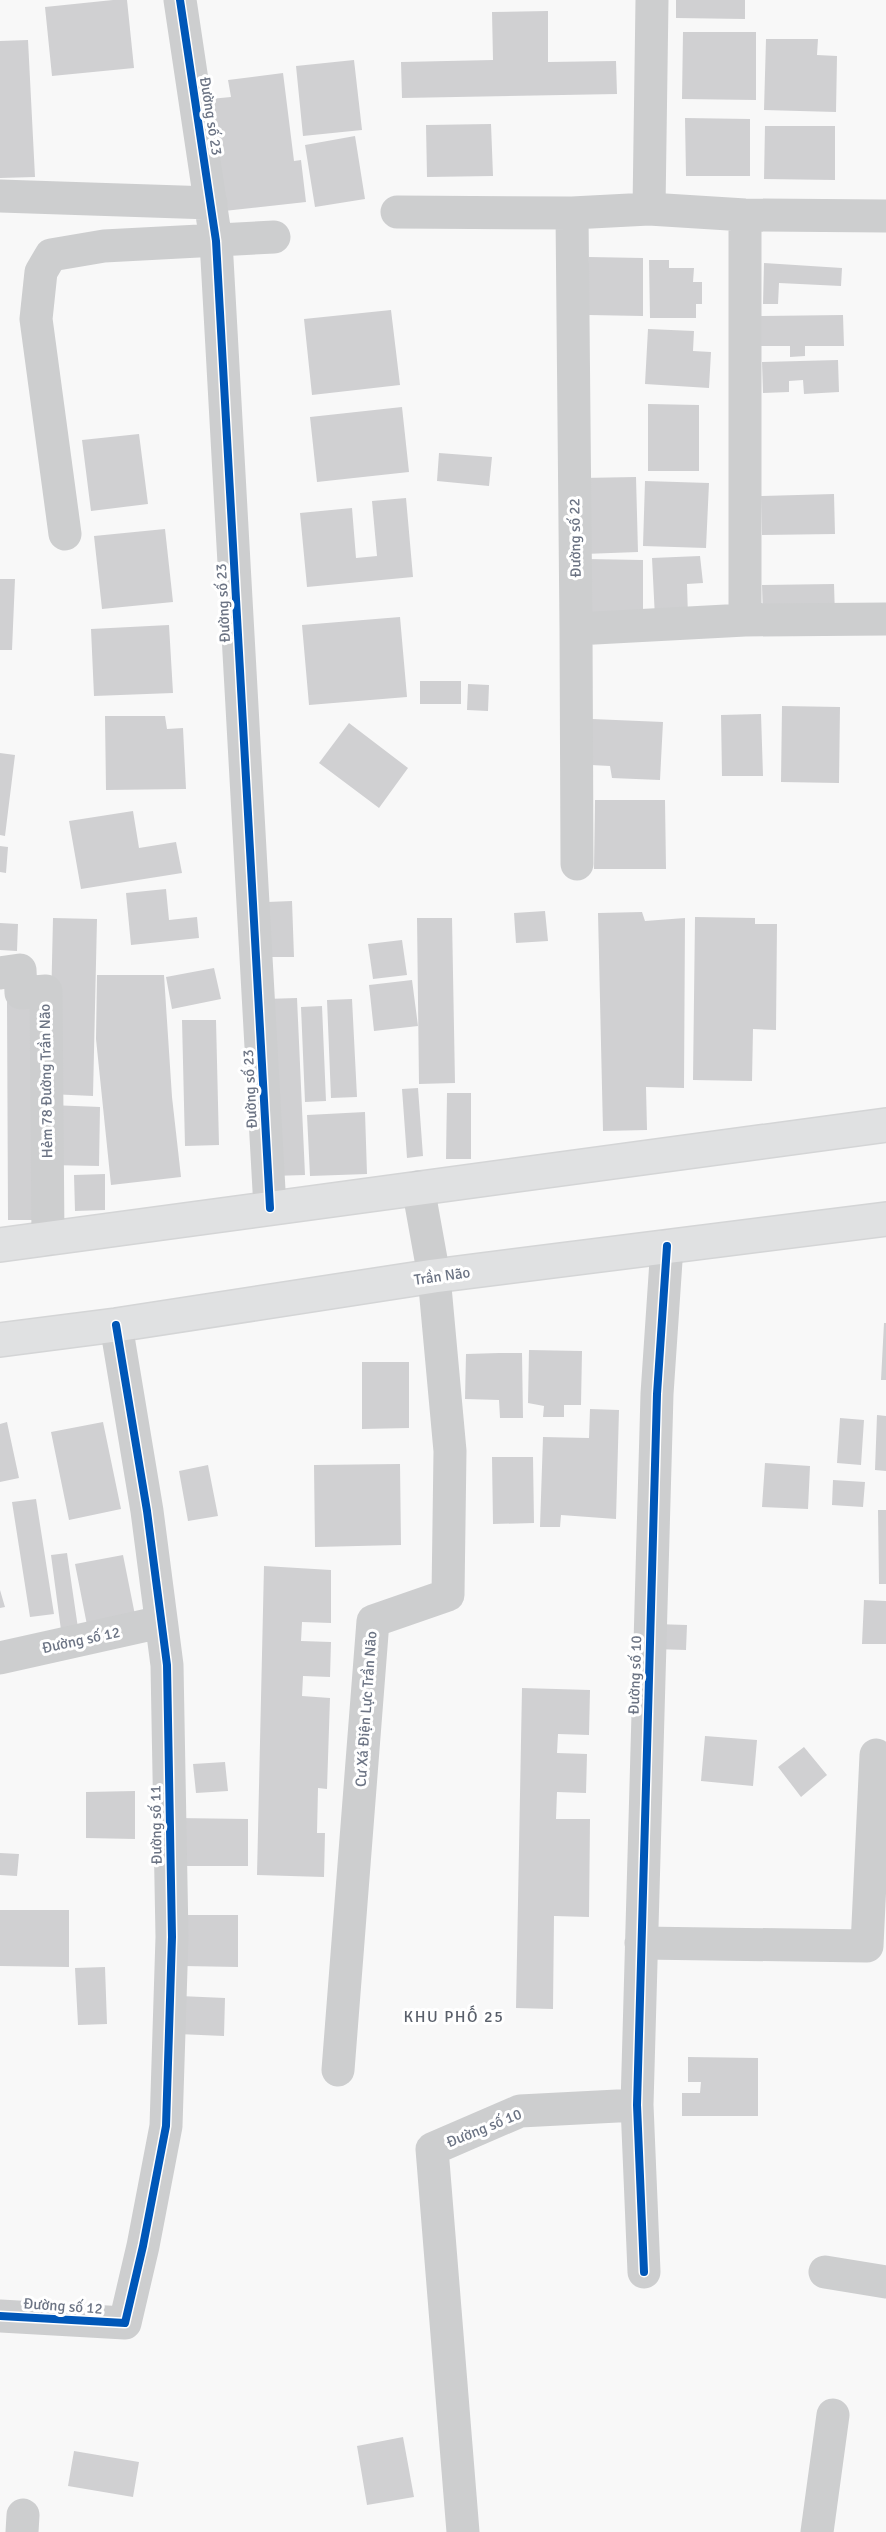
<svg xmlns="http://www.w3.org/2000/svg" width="886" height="2532" viewBox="0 0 886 2532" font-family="Signika,sans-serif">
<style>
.building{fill:#d0d0d2}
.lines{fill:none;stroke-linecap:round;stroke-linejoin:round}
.major-casing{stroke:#d4d5d6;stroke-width:36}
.minor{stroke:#cdcecf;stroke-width:33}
.major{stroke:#e0e1e2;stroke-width:33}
.cycleway-casing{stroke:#fff;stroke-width:11}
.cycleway{stroke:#0057b8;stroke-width:8}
.labels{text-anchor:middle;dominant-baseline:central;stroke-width:6;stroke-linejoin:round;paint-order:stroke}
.street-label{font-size:15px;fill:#6c7484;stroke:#fff}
.neighbourhood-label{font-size:16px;letter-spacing:1.5px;fill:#595f6a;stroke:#fff}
</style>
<rect width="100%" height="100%" fill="#f8f8f8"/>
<path class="building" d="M113,0H127L134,68L52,76L45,7Z
M676,0H745V19L676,18Z
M548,11V62L616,61L617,94L402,98L401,62L493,60L492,12Z
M683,32H756V100L682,99Z
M766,39H818L817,55L837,56L836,112L764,110Z
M28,40L35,177L0,178V41Z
M354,60L362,130L303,136L296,66Z
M283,73L294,161L301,160L306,202L224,211L210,99L231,97L228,80Z
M685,118L750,119V176H686Z
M491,124L493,176L427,177L426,125Z
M765,126H835V180L764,179Z
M355,136L365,199L315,207L305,145Z
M589,257L643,258V316L589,315Z
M649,260H669V268H694L693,282H702V304H696V318H650Z
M764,263L842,268L841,286L779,283L778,304H763Z
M391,310L400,385L312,395L304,319Z
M843,315L844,346H805V356L790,357V346H761V316Z
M648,329L694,331L693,351L711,352L709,388L645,384Z
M838,360L839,392L804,394L803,380L789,381V392L763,393L762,362Z
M648,404L699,405V471H648Z
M402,407L409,472L317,482L310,417Z
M139,434L148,504L91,511L82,440Z
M439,453L492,457L489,486L437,481Z
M636,477L638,552L584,554L582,478Z
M645,481L709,483L706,548L643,546Z
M834,494L835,534L762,535L761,496Z
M406,498L413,577L307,587L300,513L352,508L356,558L377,556L372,501Z
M165,529L173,602L102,609L94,536Z
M700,556L703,583L687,584L688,617L655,618L652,558Z
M586,559L643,560V620L585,612Z
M0,579H15L12,650H0Z
M834,584L835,616L763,618L762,585Z
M400,617L407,697L309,705L302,625Z
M169,625L173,693L94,696L91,629Z
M420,681H461V704H420Z
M468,684L489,685L488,711L467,710Z
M782,706L840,707L839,783L781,782Z
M761,714L763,776H722L721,715Z
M105,716H165L167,729L183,728L186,789L106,790Z
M592,719L663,722L660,780L612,778L610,766L591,765Z
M349,723L408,768L379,808L319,763Z
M0,753L15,755L5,836L0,835Z
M595,800H665L666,869H594Z
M133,811L139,848L176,842L182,873L81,889L69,821Z
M0,846L8,847L6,873L0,872Z
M166,889L169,920L197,917L199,938L131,945L126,893Z
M292,901L294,957H268L267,902Z
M545,911L548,941L516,943L514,913Z
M642,912L645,921L685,918L684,1088L646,1087L647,1130L603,1131L598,913Z
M695,917L755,918V924H777L776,1030L753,1029L752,1081L693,1080Z
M53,918L97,919L93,1096L49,1094Z
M417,918H452L455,1083L419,1084Z
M0,923L18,924L17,951L0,950Z
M402,940L407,975L373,979L368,944Z
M214,968L221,999L172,1009L166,977Z
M97,975H164L172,1097L181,1177L111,1185L96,1039Z
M412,980L418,1026L374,1031L369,985Z
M297,998L305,1175L272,1176L265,999Z
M352,999L357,1097L331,1098L327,1000Z
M7,1002H34L35,1220H8Z
M322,1006L326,1101L305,1102L301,1007Z
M182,1020H216L219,1145L185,1146Z
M418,1088L423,1156L407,1158L402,1089Z
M447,1093H471V1159H446Z
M50,1105L100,1107L99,1166L48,1165Z
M365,1112L367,1174L310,1176L307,1115Z
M105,1174V1210L75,1211L74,1175Z
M884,1323H886V1380H881Z
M529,1350L582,1351L581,1405H564V1417H543L544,1406L528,1403Z
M499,1353H522L523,1418H500L499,1400L465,1399L466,1354Z
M362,1362H409V1428L362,1429Z
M590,1409L619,1410L616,1519L561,1515L560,1527H540L543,1437L589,1438Z
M877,1415L886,1416V1471L875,1470Z
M840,1418L864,1420L861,1465L837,1463Z
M7,1422L19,1478L0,1482V1424Z
M103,1422L121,1509L69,1520L51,1432Z
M492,1457H533L534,1523L493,1524Z
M765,1463L810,1466L808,1509L762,1507Z
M400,1464L401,1545L315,1547L314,1465Z
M208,1465L218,1516L188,1521L179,1471Z
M833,1480L865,1482L863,1507L832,1505Z
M36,1499L54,1614L30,1617L12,1502Z
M878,1510H886V1584H879Z
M67,1553L78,1628L61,1630L51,1555Z
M123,1555L135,1615L87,1625L75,1564Z
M264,1566L331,1570V1623L302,1622L301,1641L331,1642L330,1677L303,1676L302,1696L330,1698L327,1789L318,1788L317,1833H325L324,1877L257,1875Z
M0,1590L5,1607L0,1608Z
M864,1600L886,1601V1644H862Z
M655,1624L687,1625L686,1650L654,1649Z
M522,1688L590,1690L589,1735L558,1734L557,1753L587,1754L586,1793L557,1792L556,1819H590L589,1917L554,1916L553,2009L516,2008Z
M705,1736L757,1740L753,1786L701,1781Z
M804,1747L827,1775L801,1797L778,1767Z
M225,1762L228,1791L196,1793L193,1764Z
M135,1791V1839L86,1838V1792Z
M176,1818L248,1819V1866H176Z
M0,1853L19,1854L17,1876L0,1875Z
M0,1910H69V1967L0,1966Z
M184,1915H238V1967L183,1966Z
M105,1967L107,2024L78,2025L75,1968Z
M180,1996L225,1998L224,2036L178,2034Z
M688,2057L758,2058V2116H682V2093H700L701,2082H688Z
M403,2437L414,2497L367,2505L357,2446Z
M74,2451L139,2462L133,2497L68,2486Z"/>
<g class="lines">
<defs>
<path id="major" d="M0,1245L886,1125
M0,1340L116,1325L434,1276L886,1219"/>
</defs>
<use href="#major" class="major-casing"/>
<path class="minor" d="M180,0L216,241L270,1208
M0,196L211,203
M649,209L652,0
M397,212L572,213L649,209L745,215L886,216
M572,213L576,629L745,620L886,619
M65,534L36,319L41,272L51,255L104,246L274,237
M745,620V215
M576,629L577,864
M0,973L20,970L21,993L46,991L48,1239
M0,1658L161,1622
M641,1943L867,1946L876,1755
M338,2070L373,1621L448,1595L450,1451L434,1276L418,1187
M644,2272L637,2105L657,1394L667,1246
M825,2272L886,2282
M0,2316L125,2323L143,2246L166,2126L172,1937L167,1665L147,1511L116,1325
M22,2532L23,2515
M463,2532L432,2149L520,2111L637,2105
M817,2532L833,2415"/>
<use href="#major" class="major"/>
<defs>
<path id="cycleway" d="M180,0L216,241L270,1208
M644,2272L637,2105L657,1394L667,1246
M0,2316L125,2323L143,2246L166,2126L172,1937L167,1665L147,1511L116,1325"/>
</defs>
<use href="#cycleway" class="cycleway-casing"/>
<use href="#cycleway" class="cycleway"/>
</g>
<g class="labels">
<g class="street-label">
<text transform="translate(211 116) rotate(81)">Đường số 23</text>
<text transform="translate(575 538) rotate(-91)">Đường số 22</text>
<text transform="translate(223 603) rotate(-93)">Đường số 23</text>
<text transform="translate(46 1081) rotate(-91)">Hẻm 78 Đường Trần Não</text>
<text transform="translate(250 1089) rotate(-93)">Đường số 23</text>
<text transform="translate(442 1276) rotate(-8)">Trần Não</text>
<text transform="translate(81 1640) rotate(-12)">Đường số 12</text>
<text transform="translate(635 1675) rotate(-88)">Đường số 10</text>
<text transform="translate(366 1709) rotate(-86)">Cư Xá Điện Lực Trần Não</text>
<text transform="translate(156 1825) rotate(-91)">Đường số 11</text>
<text transform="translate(484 2128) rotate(-22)">Đường số 10</text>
<text transform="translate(63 2306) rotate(4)">Đường số 12</text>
</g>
<g class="neighbourhood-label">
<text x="454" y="2017">KHU PHỐ 25</text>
</g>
</g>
</svg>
